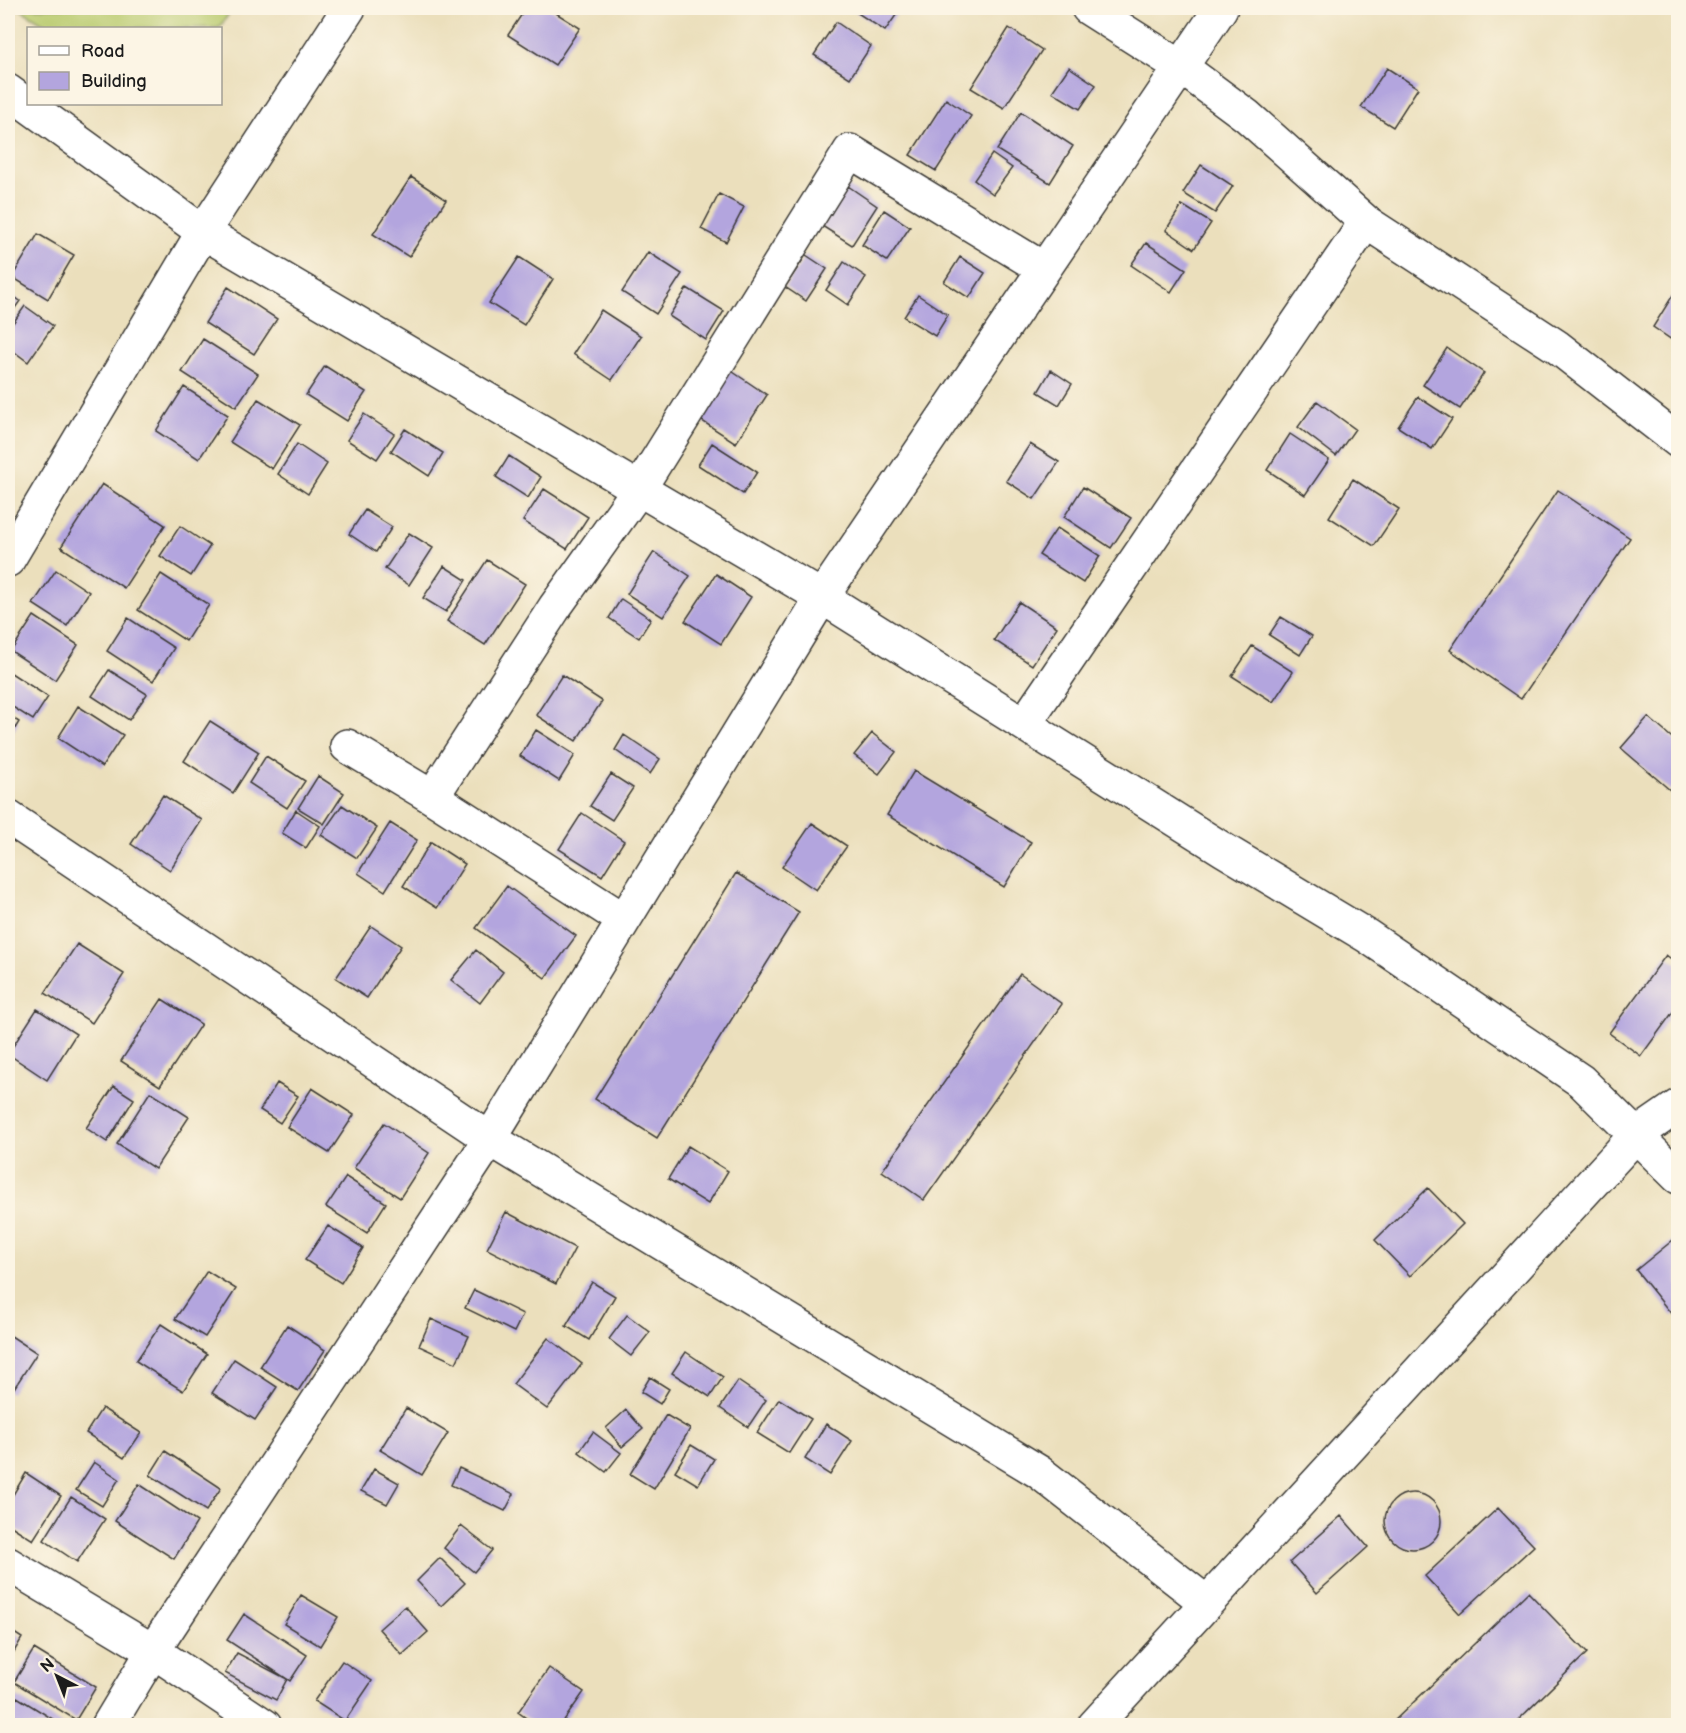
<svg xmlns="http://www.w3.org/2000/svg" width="1686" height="1733" viewBox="0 0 1686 1733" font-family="'Balsamiq Sans',sans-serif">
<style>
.green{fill:#b9cb6e;stroke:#6a7445;stroke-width:1.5}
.building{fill:#b3a5de}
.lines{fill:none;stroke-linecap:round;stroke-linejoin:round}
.minor-casing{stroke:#3b3934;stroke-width:36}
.minor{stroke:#fff;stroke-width:33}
</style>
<rect width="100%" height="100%" fill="#fcf5e5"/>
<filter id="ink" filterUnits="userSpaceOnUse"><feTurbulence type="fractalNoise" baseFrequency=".0167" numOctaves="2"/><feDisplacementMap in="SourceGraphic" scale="12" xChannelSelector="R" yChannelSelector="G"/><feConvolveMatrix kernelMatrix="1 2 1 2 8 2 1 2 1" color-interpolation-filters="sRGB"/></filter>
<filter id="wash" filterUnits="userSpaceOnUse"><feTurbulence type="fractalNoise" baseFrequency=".008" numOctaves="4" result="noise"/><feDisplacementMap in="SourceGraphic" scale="24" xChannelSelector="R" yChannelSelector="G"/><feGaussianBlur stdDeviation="1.35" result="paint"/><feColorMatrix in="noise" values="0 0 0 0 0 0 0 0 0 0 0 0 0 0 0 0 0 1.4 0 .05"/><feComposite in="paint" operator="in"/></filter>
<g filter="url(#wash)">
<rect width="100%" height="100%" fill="#ebdfbc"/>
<path class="green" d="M18,8H233L219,28H51Z"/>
<g id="blocks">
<path class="building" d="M526,8H548L580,28L555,65L508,35Z
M854,8H901L885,31L853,10Z
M836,22L871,46L850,78L814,55Z
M1009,28L1042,50L1004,108L971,88Z
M1069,67L1096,85L1080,109L1052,92Z
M1387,68L1418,88L1393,127L1361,107Z
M946,99L971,116L936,171L910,155Z
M1021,112L1073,146L1050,183L997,150Z
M992,154L1012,168L993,194L974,180Z
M1201,165L1233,186L1215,213L1183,193Z
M411,177L446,200L409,257L373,234Z
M848,186L877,206L852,245L822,226Z
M719,194L744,207L726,242L701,229Z
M1182,205L1211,223L1194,249L1166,230Z
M884,210L910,227L887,261L862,245Z
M38,234L74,255L48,299L12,277Z
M1146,243L1186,269L1171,292L1131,265Z
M648,252L682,274L656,314L622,292Z
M806,255L827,269L806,301L785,287Z
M519,257L553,279L524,325L489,303Z
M960,257L985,273L969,298L944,282Z
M844,262L866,277L848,305L826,290Z
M228,287L277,319L254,354L205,323Z
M1678,287V344L1653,327Z
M687,288L724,311L706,340L669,316Z
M8,292L20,301L8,318Z
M918,295L948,315L935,336L904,317Z
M25,306L53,326L28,362L8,347V330Z
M601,310L641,336L612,380L573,354Z
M203,339L258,374L236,407L182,372Z
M1447,348L1484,373L1460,409L1423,385Z
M325,366L366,392L347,421L306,395Z
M730,370L767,395L736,443L699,419Z
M1051,370L1072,384L1059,405L1038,392Z
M184,387L228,415L199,459L156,431Z
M1418,397L1452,419L1432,449L1398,427Z
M258,399L300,425L272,469L230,442Z
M1317,401L1355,429L1336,456L1298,427Z
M364,414L394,434L377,459L347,440Z
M405,429L443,453L429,476L391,451Z
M1290,434L1329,460L1305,495L1267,470Z
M712,443L757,472L743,494L698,465Z
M297,444L327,464L308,494L278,474Z
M1030,444L1059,462L1034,499L1006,481Z
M509,456L541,477L528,498L496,477Z
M1353,479L1399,509L1374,546L1329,517Z
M102,484L165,525L124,588L61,547Z
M1083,487L1131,518L1111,548L1064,517Z
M544,489L588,517L567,549L523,521Z
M1558,490L1630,538L1521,699L1450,650Z
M365,510L392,527L376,552L349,534Z
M180,526L210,546L191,576L160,556Z
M1057,528L1100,556L1083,583L1039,555Z
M409,533L433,548L409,585L385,569Z
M654,552L690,576L663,617L627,594Z
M487,560L525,584L485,645L447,621Z
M444,566L466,580L446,612L423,598Z
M56,570L89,592L67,626L33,604Z
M161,574L209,605L186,641L138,610Z
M716,574L751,597L721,644L685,621Z
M621,599L651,619L639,638L609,618Z
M1019,602L1057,627L1032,665L994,640Z
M34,616L78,645L55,680L11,651Z
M1281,617L1312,636L1300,655L1269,635Z
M128,618L174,648L153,681L107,651Z
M1252,646L1293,672L1273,702L1232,676Z
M109,670L147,694L129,720L92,696Z
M8,671L48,697L33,720L8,704Z
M562,675L602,701L576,741L536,715Z
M78,706L123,735L102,767L58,738Z
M8,715L19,722L8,740Z
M1648,717L1678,743V782L1671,791L1621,748Z
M210,721L259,752L233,793L184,761Z
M536,730L575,755L559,781L520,756Z
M872,733L896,752L879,774L854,755Z
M624,735L660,759L650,774L615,750Z
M266,756L305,781L287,808L249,783Z
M914,771L1031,842L1004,887L887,815Z
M611,774L633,788L612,820L590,806Z
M318,776L344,793L324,824L298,808Z
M163,795L202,820L170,870L131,844Z
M342,805L377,828L357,858L321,835Z
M296,810L320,826L306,848L282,833Z
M582,813L624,841L602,876L559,849Z
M390,823L417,840L385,891L358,873Z
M812,823L847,846L816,890L782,867Z
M431,842L465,864L437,908L403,886Z
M736,873L799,912L657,1138L595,1099Z
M507,886L576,936L545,978L476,928Z
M371,926L401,946L367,998L336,978Z
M77,944L124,974L92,1023L45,993Z
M476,950L503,972L480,1003L451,980Z
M1666,955L1678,964V1005L1641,1056L1609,1033Z
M1020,974L1062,1004L924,1200L882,1171Z
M162,999L201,1024L160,1086L121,1061Z
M37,1009L76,1034L47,1080L8,1054Z
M277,1083L298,1096L280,1123L260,1110Z
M114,1086L134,1099L107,1142L86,1128Z
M312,1088L354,1115L329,1153L287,1127Z
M150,1092L189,1117L155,1169L117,1144Z
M384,1123L429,1153L400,1198L354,1168Z
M688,1146L728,1171L708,1204L668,1179Z
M346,1177L386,1203L367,1233L326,1207Z
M1428,1188L1463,1224L1410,1276L1375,1240Z
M506,1212L575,1248L556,1284L487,1249Z
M328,1226L363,1248L341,1283L305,1260Z
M1678,1236V1312L1673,1316L1636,1270Z
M207,1271L236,1289L205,1337L175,1319Z
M592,1282L615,1296L589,1340L566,1326Z
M474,1290L523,1314L514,1332L465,1308Z
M627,1315L650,1332L631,1356L609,1339Z
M431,1319L469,1336L456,1363L419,1346Z
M161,1324L207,1354L183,1391L136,1361Z
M287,1325L325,1350L298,1391L260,1367Z
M8,1334L37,1353L11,1393L8,1391Z
M548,1338L582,1364L547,1409L513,1384Z
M686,1352L723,1377L710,1397L672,1373Z
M234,1359L277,1387L255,1420L212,1393Z
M650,1377L669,1389L660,1404L641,1392Z
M738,1381L766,1400L748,1427L720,1408Z
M779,1399L811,1419L789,1453L757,1433Z
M102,1408L141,1433L124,1458L86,1433Z
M406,1408L448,1433L422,1475L380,1450Z
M626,1410L643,1429L622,1447L606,1428Z
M666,1415L690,1429L654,1489L630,1474Z
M826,1424L852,1441L830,1475L805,1459Z
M593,1432L621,1453L606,1472L579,1452Z
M691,1445L714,1459L698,1485L675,1471Z
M165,1451L221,1488L206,1511L150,1475Z
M94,1462L119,1479L102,1506L76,1490Z
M459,1468L514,1494L505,1511L451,1485Z
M374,1469L399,1483L387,1504L361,1491Z
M26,1473L61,1496L33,1540L8,1524V1503Z
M139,1484L197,1522L174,1559L115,1521Z
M1385 1521a28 28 0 1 1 56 0a28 28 0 1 1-56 0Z
M71,1497L105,1519L77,1562L44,1540Z
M1498,1508L1534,1546L1460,1614L1425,1576Z
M1341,1516L1368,1547L1317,1593L1290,1562Z
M461,1526L492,1550L474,1572L444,1548Z
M440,1558L465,1583L441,1606L417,1581Z
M1528,1592L1587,1653L1512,1726H1393L1391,1724Z
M301,1595L338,1617L320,1646L284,1624Z
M405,1606L428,1632L402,1655L379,1629Z
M244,1614L307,1655L290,1681L227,1640Z
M8,1629L22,1638L8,1662Z
M34,1649L96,1687L76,1720L14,1682Z
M237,1653L287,1679L276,1700L225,1673Z
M342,1661L372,1681L345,1721L314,1701Z
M549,1668L584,1692L560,1726H537L518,1712Z
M17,1697L64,1726H8V1712Z"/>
</g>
</g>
<g filter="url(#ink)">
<use href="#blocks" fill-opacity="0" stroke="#3b3934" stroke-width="1.5"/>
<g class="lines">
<defs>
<path id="minor" d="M1088,8L1181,67L1247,116L1366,222L1556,346L1678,441
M8,91L203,232L822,597L1224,850L1367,936L1581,1081L1678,1177
M8,560L203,232L349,8
M1025,723L1366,222
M347,746L432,797L624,920
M432,797L555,607L639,489L850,151L1044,269
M8,817L490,1139L1039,1472L1207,1603
M8,1564L153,1651L265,1726
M108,1726L153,1651L490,1139L822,597L1221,8
M1094,1726L1636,1135L1678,1106"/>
</defs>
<use href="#minor" class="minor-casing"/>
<use href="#minor" class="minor"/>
</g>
</g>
<rect width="1686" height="1733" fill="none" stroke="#fcf5e5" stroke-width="30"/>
<rect x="27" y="27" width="195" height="78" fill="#fcf5e5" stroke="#a29e95" stroke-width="1.5"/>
<rect x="39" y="46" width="30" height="9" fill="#ffffff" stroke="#a29e95" stroke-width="1.5"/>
<text x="81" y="57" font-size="18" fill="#1c1c1c">Road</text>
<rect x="39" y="72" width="30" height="18" fill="#b3a5de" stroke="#a29e95" stroke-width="1.5"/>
<text x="81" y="87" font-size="18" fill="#1c1c1c">Building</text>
<g transform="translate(57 1676) rotate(318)" stroke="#fcf5e5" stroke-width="4.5" paint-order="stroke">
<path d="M0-4.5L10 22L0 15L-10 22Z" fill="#1c1c1c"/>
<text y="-9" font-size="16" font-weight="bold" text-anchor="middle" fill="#1c1c1c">N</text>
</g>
</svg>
